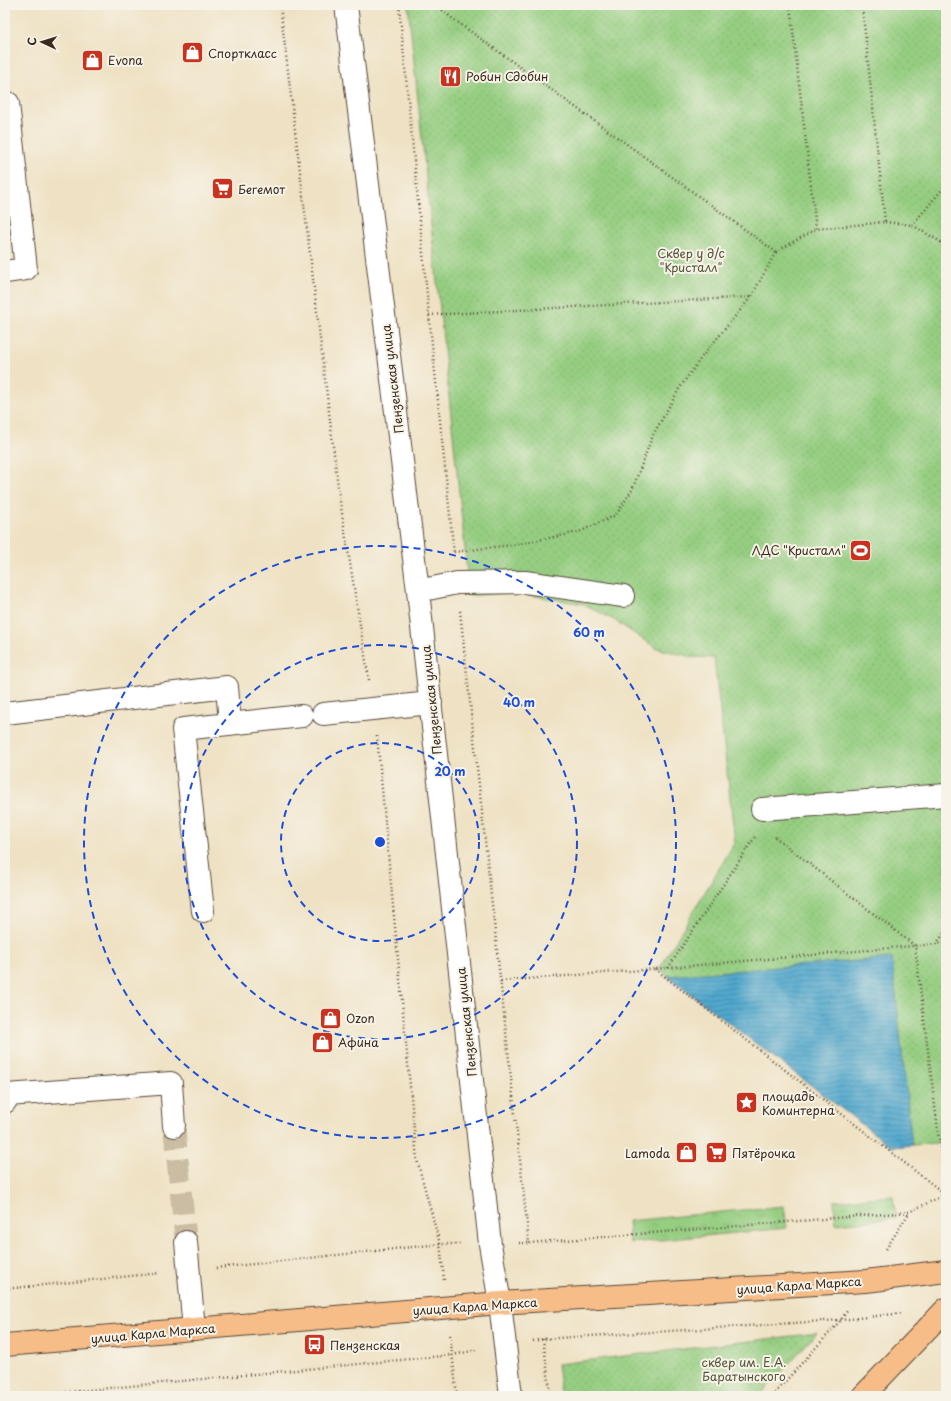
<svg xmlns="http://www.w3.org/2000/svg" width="951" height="1401" viewBox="0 0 951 1401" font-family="'Playpen Sans',sans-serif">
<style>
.grass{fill:url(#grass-tufts);stroke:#687c50}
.park{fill:url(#park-dots);stroke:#687c50}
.water{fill:url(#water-rules);stroke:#466976}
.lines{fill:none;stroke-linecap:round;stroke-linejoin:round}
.minor-tunnel{stroke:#cbbda3;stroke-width:22;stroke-dasharray:22 11;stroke-linecap:butt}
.minor-casing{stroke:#564637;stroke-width:24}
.major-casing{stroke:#564637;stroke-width:24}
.path{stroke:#564637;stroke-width:2.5;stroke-dasharray:1 3;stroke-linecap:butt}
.minor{stroke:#fff;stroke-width:22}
.major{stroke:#f7bd88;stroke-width:22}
.ring{fill:none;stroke:#1d4ed8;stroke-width:2;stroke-dasharray:7 5}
.labels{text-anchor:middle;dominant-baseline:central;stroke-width:4;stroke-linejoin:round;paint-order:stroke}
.poi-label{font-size:12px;fill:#3b2a1e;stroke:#f7f3e8;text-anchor:start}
.park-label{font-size:12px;fill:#525337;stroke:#f7f3e8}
.street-label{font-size:12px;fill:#3b2a1e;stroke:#f7f3e8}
.centre{fill:#1d4ed8;stroke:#f7f3e8;stroke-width:2}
.ring-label{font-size:12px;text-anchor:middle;font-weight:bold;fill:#1d4ed8;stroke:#f7f3e8;stroke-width:4;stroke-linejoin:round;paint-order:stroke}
</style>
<defs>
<pattern id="grass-tufts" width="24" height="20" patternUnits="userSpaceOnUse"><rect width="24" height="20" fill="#95ce81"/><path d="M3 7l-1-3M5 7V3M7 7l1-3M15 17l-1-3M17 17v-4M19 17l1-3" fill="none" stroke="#81b16f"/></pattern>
<pattern id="park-dots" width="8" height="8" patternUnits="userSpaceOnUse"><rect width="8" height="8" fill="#95ce81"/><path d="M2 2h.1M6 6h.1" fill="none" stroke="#81b16f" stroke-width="1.8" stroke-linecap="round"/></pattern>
<pattern id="water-rules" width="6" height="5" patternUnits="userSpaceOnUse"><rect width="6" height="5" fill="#51a8ce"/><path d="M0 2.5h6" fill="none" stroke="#4489a7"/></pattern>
</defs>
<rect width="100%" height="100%" fill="#f7f3e8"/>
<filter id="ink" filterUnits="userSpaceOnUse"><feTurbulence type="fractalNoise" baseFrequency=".025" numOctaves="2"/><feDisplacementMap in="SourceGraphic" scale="8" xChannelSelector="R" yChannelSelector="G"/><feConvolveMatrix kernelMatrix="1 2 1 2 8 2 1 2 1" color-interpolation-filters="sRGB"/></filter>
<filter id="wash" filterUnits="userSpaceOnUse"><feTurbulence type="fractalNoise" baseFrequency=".012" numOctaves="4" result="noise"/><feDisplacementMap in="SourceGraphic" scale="16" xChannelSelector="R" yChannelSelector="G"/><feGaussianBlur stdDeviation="0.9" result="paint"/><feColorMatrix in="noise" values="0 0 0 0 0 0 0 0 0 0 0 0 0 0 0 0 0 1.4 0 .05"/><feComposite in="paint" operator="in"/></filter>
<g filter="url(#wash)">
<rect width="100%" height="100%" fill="#efe2c4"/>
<path class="grass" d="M893,1196L896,1218L836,1224L834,1201Z
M784,1206L787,1228L630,1243L628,1221Z"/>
<path class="park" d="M408,5H946V1142L892,1147L659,969L735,842L714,658L692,657L656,648L614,620L584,604L510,592L469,596L464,540Z
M817,1333L759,1396H561L557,1364Z"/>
<path class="water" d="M892,958L912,1145L892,1147L667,976Z"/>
</g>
<g filter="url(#ink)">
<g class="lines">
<path class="minor-tunnel" d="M174,1126L186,1242"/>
<defs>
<path id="minor" d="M346,5L418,591L490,1244L500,1303L511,1396
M5,104L8,103L26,269L5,272
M418,591L457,583L525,582L623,596
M5,713L227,687L230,724
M323,714L431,703
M762,809L946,795
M203,911L183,729L302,716
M5,1102L7,1095L171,1083L174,1126
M186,1242L194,1329"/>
<path id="major" d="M5,1345L500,1303L866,1281L946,1271
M863,1396L946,1309"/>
</defs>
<use href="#minor" class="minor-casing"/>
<use href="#major" class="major-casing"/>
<path class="path" d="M280,5L339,495L369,680
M399,5L429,315L454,554
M436,5L452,18L776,252L816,229
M790,5L816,229L885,222L862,5
M885,222L912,225L946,245
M912,225L946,185
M429,315L751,297L776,252
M454,552L519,544L579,532L616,515L632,490L653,435L679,389L701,358L751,297
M460,611L529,1243L909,1212L946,1194
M377,736L417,1160L440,1244L444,1280
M936,944L946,931
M668,968L755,837
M655,969L946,1195L915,946L775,837
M501,981L655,969L946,943
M519,1243H529
M886,1249L909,1213
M216,1268L440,1244H462
M5,1289L160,1273
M450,1335L457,1396
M543,1339L551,1396
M533,1341L543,1339L841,1320L903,1313
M26,1396L452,1355L477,1350
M772,1396L841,1320L847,1311"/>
<use href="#minor" class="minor"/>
<use href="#major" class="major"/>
</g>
</g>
<g class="ring">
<circle cx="380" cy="842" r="99"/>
<circle cx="380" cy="842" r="197"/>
<circle cx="380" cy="842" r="296"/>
</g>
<defs>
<symbol id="shop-square" viewBox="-11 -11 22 22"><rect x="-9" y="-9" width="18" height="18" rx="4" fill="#c8321e" stroke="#f7f3e8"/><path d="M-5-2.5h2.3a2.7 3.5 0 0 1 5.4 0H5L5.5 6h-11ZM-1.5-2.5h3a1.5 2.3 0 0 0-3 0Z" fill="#fff"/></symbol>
<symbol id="restaurant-square" viewBox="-11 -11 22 22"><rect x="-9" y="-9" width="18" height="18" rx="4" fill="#c8321e" stroke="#f7f3e8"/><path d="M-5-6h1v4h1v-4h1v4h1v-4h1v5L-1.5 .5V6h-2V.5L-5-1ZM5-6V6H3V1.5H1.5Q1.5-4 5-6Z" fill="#fff"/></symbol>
<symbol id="supermarket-square" viewBox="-11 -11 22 22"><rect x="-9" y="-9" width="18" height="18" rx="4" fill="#c8321e" stroke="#f7f3e8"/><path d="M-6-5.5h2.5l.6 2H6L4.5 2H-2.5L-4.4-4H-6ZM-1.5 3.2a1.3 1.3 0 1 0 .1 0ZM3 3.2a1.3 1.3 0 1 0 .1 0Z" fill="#fff"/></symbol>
<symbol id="stadium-square" viewBox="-11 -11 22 22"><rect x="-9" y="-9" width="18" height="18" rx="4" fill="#c8321e" stroke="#f7f3e8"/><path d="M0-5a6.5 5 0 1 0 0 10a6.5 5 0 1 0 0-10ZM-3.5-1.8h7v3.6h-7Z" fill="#fff"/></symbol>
<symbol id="sight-square" viewBox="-11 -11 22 22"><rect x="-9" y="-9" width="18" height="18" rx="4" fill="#c8321e" stroke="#f7f3e8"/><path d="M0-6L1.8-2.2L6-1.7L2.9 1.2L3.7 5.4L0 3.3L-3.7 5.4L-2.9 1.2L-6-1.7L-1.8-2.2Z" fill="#fff"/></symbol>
<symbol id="bus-square" viewBox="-11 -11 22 22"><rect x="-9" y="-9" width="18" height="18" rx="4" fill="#c8321e" stroke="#f7f3e8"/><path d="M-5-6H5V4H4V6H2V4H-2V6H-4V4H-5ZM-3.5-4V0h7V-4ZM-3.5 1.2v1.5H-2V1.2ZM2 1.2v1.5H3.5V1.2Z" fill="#fff"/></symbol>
</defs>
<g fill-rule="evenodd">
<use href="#shop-square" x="180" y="40" width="25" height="25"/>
<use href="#shop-square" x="80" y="48" width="25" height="25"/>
<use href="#restaurant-square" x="438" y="64" width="25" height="25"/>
<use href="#supermarket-square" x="210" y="176" width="25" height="25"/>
<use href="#stadium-square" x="848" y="538" width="25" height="25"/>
<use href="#shop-square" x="318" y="1006" width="25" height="25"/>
<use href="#shop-square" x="310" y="1030" width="25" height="25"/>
<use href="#sight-square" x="734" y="1090" width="25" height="25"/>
<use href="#shop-square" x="674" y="1140" width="25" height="25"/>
<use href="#supermarket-square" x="704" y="1140" width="25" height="25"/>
<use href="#bus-square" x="302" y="1332" width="25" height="25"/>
</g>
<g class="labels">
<g class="poi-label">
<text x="208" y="53">Спорткласс</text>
<text x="108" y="60">Evona</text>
<text x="466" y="76">Робин Сдобин</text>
<text x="238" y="189">Бегемот</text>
<text x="846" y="550" text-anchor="end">ЛДС "Кристалл"</text>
<text x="346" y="1018">Ozon</text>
<text x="338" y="1042">Афина</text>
<text x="762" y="1096">площадь<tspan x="762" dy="14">Коминтерна</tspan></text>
<text x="670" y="1153" text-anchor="end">Lamoda</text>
<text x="732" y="1153">Пятёрочка</text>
<text x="330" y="1345">Пензенская</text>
</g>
<g class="park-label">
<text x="691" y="253">Сквер у д/с<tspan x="691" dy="14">"Кристалл"</tspan></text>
<text x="744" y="1362">сквер им. Е.А.<tspan x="744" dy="14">Баратынского</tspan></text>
</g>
<g class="street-label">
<text transform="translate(392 379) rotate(-97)">Пензенская улица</text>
<text transform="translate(431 700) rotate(-96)">Пензенская улица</text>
<text transform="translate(466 1022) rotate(-96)">Пензенская улица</text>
<text transform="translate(799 1285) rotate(-4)">улица Карла Маркса</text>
<text transform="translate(475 1306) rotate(-4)">улица Карла Маркса</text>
<text transform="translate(153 1333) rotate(-5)">улица Карла Маркса</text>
</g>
</g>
<circle cx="380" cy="842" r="6" class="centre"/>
<g class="ring-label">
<text x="589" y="637">60 m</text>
<text x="519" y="707">40 m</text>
<text x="450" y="776">20 m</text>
</g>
<rect width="951" height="1401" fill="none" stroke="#f7f3e8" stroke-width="20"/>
<g transform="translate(42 42) rotate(274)" stroke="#f7f3e8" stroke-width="3" paint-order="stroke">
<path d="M0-3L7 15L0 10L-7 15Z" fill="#3b2a1e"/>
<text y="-6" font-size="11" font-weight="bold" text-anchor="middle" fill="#3b2a1e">С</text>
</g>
</svg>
